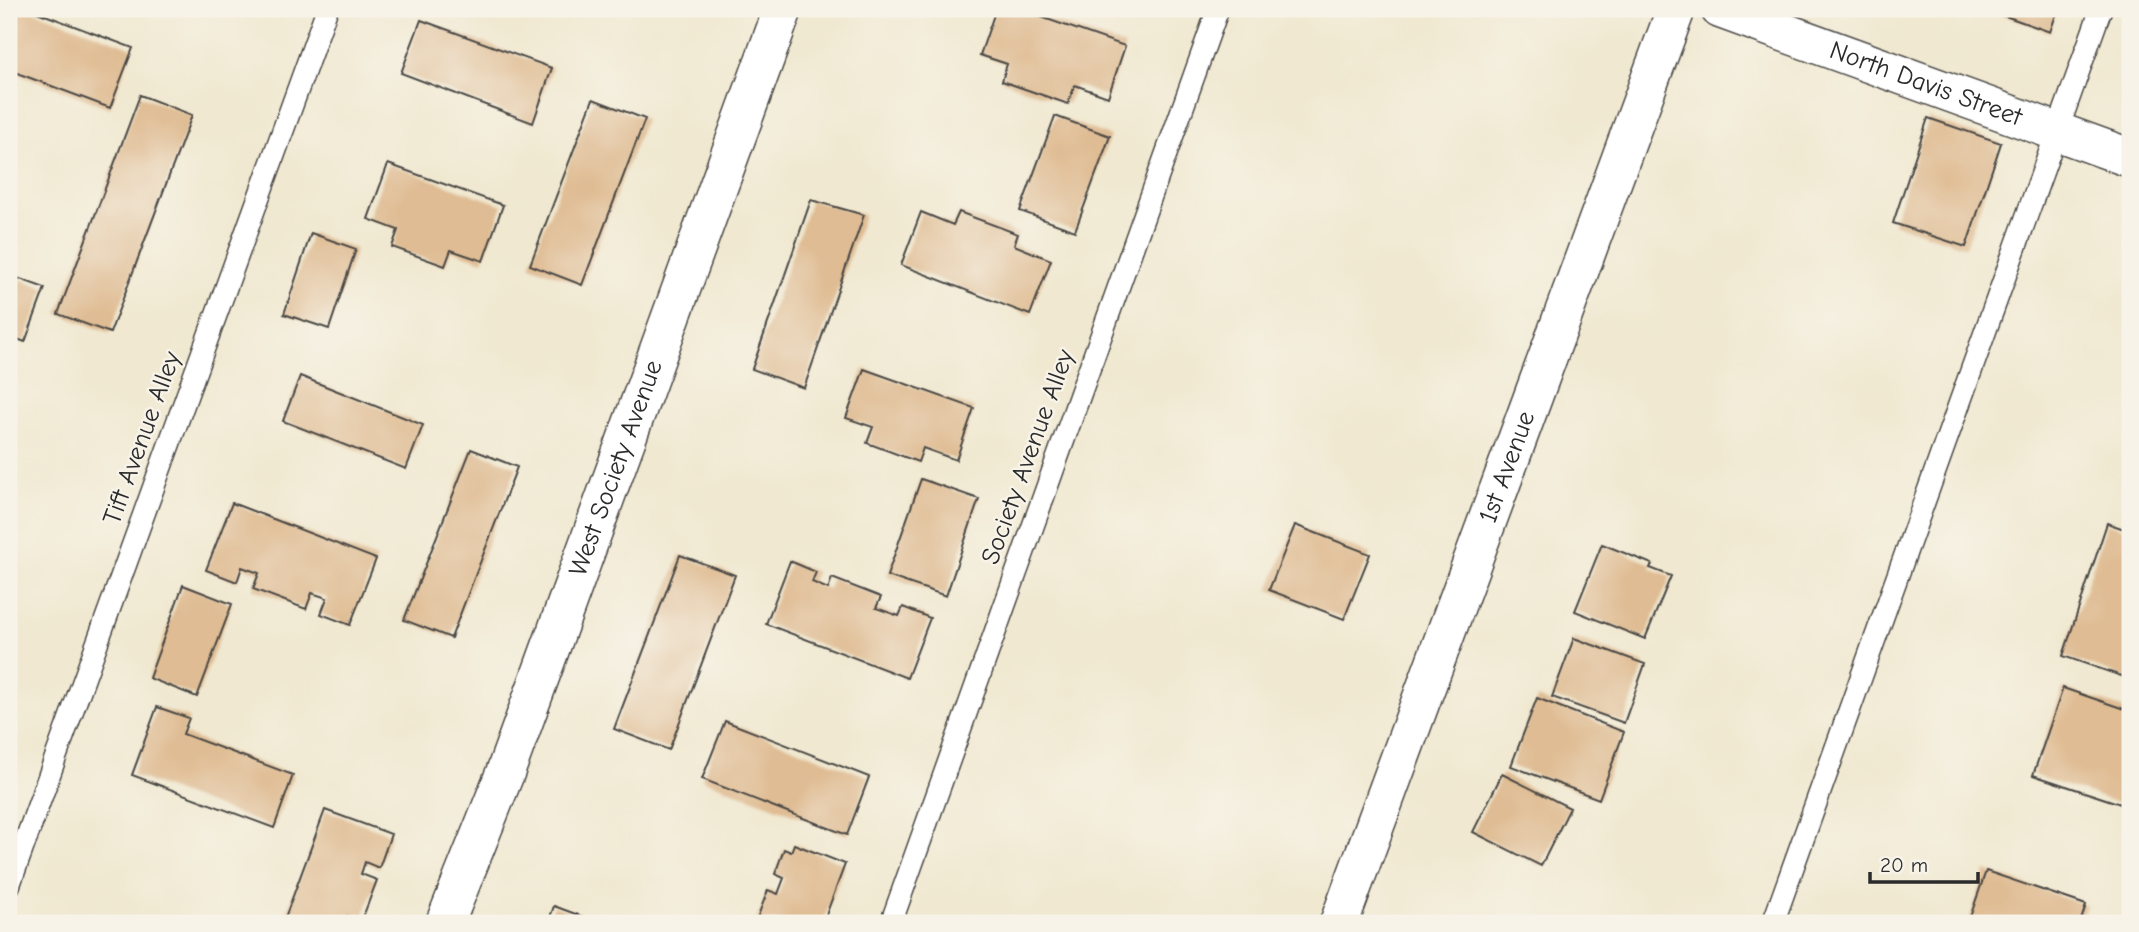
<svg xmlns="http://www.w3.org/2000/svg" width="2139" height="932" viewBox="0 0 2139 932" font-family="'Comic Neue',sans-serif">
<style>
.building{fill:#dfbc93}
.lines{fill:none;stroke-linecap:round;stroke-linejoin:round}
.service-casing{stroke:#494744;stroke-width:24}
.minor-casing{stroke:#494744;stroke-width:41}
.tertiary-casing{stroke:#494744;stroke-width:41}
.service{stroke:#fff;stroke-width:21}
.minor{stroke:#fff;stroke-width:38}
.tertiary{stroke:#fff;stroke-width:38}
.labels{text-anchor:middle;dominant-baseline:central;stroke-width:5;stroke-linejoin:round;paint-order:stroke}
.street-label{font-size:26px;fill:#2b2b2b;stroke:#f7f3e8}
</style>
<rect width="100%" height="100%" fill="#f7f3e8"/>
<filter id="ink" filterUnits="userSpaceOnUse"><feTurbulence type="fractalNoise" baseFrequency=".0143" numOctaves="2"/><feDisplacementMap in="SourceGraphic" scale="14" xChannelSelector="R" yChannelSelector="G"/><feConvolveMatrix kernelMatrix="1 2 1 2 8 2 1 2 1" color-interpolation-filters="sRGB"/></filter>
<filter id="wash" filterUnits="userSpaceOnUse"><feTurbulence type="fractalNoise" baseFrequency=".00686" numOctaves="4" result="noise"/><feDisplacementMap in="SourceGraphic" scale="28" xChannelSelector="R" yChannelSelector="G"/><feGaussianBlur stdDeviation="1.57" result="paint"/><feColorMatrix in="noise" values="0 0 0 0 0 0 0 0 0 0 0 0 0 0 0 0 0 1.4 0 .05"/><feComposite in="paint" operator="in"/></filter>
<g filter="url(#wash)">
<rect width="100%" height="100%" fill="#f0e8d0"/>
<g id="blocks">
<path class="building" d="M9,9H29L133,48L110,108L9,70Z
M923,9H942L940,15Z
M996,9H1018L1125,46L1108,97L1075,85L1068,104L1002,81L1007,64L980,55Z
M1998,9H2058L2050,32L1997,13Z
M421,20L552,68L533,123L401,73Z
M140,95L192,115L110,333L58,314Z
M593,99L645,119L582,285L530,265Z
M1055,116L1110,136L1075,231L1020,211Z
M1928,118L2001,143L1966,247L1893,223Z
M388,164L503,205L483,261L451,250L445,266L392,247L398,230L368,219Z
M811,200L864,215L804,388L752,369Z
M921,212L953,225L959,212L1018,234L1014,245L1051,260L1030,315L901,265Z
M311,233L356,249L329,329L284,314Z
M9,275L45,288L25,342L9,336Z
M864,369L974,408L956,460L923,448L918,462L867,443L873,427L846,418Z
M300,376L423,425L406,469L283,421Z
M471,449L517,467L451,638L404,620Z
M921,479L979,499L946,596L887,576Z
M232,503L376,559L350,625L321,614L327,598L312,593L306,609L253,589L259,573L242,567L237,582L206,570Z
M2107,523L2130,531V679L2063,656Z
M1295,525L1370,554L1344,619L1269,590Z
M1602,544L1652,564L1650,568L1671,576L1645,639L1575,611Z
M680,555L735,575L669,750L614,729Z
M790,561L816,572L812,582L828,589L832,578L881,597L876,608L899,616L903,607L930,618L907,678L766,624Z
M183,585L232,604L197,697L149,678Z
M1574,638L1645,664L1624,723L1552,697Z
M2063,688L2130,711V807L2033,775Z
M1537,698L1624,732L1599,799L1511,766Z
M157,707L189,718L183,734L293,775L274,828L132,775Z
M725,721L869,777L847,835L702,779Z
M1502,774L1570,808L1541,866L1473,832Z
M325,810L391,834L379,868L365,862L361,874L377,880L361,922L347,916L345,923H283Z
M794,844L845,864L823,923L756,921L768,890L778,894L784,878L775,874L784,849L791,852Z
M1986,871L2086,905L2080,923H1968Z
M554,906L600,923H548Z"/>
</g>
</g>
<g filter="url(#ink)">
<use href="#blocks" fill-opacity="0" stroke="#494744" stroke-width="2"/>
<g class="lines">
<defs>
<path id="service" d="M9,886L327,9
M891,923L1218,9
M1773,923L2101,9"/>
<g id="minor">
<path id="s1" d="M1720,9L2130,158"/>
<path id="s2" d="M1339,923L1676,9"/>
</g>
<g id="tertiary">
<path id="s3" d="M445,923L505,773L783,9"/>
</g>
</defs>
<use href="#service" class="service-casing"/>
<use href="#minor" class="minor-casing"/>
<use href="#tertiary" class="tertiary-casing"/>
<use href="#service" class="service"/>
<use href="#minor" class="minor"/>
<use href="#tertiary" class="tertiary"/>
</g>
</g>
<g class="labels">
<g class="street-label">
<text stroke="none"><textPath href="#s1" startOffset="219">North Davis Street</textPath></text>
<text transform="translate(142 438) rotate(-70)">Tift Avenue Alley</text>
<text transform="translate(1028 457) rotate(-70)">Society Avenue Alley</text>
<text stroke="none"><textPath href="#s2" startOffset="486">1st Avenue</textPath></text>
<text stroke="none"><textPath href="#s3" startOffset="486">West Society Avenue</textPath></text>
</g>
</g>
<rect width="2139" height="932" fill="none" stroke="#f7f3e8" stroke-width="35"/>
<path d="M1870 872v10h108v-10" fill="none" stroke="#2b2b2b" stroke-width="3.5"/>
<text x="1880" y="872" font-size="21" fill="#2b2b2b" stroke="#f7f3e8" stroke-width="5" paint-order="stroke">20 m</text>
</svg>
